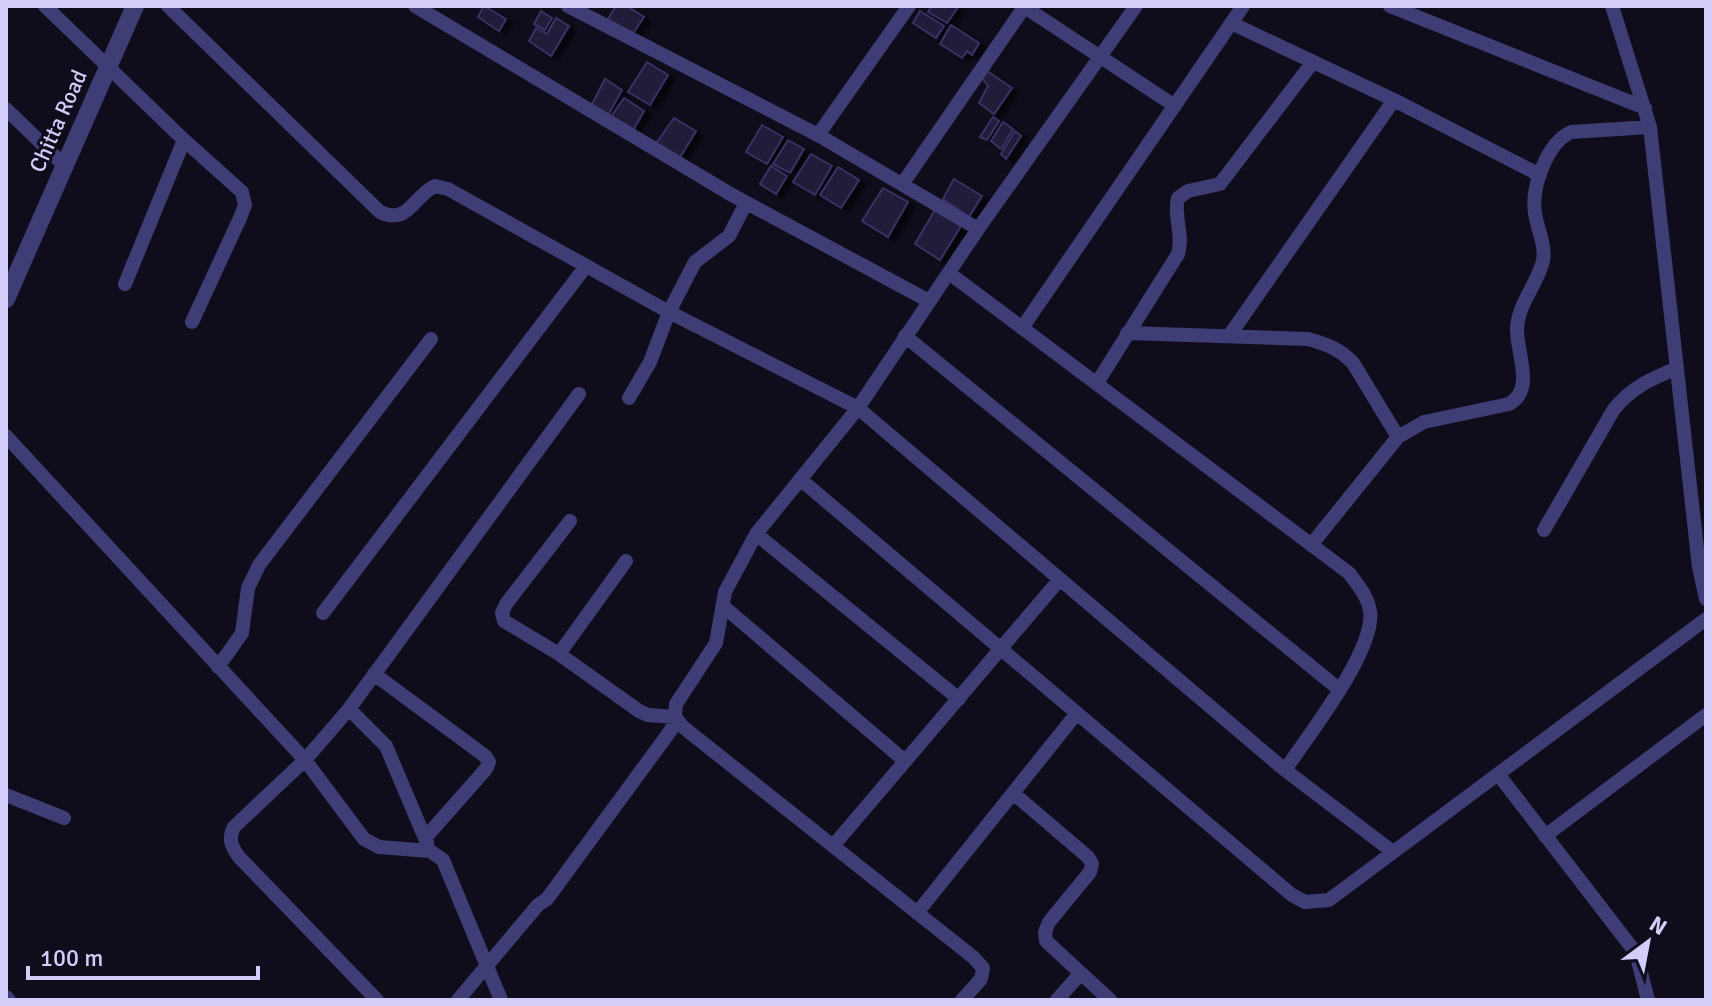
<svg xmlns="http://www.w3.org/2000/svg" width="1712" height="1006" viewBox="0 0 1712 1006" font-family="Signika,sans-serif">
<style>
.building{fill:#211b3a;stroke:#3a3063;stroke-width:2;filter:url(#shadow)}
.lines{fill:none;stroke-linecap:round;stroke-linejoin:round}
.minor{stroke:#3f3d75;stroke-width:14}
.tertiary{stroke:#3f3d75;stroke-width:18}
.labels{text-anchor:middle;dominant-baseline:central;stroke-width:6;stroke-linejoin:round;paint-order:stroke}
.street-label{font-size:22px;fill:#d2cdf9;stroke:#0f0d1b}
</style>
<defs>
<filter id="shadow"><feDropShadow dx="7" dy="4" stdDeviation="2" flood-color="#0009"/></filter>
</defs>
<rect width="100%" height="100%" fill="#0f0d1b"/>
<path class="building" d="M484,6L506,19L499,31L478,17Z
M616,6H627L644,17L632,35L606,22Z
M932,6H959L947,23L928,12Z
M541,11L552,18L545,30L534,24Z
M920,11L944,26L936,38L913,23Z
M556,18L569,26L551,56L529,41L536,28L547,34Z
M951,25L979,43L972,55L967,51L962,58L940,44Z
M647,62L668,75L650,105L628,92Z
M987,71L1012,88L994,114L979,103L988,86L982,78Z
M605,79L622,90L607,117L590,108Z
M624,98L644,111L632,132L610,118Z
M993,117L999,121L987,140L980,137Z
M674,118L696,131L679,159L655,145Z
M1003,122L1013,129L1001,149L991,141Z
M762,125L783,137L767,164L746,152Z
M1015,131L1021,136L1006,159L1001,154Z
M788,140L804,149L790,173L773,164Z
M811,154L832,166L815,195L793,182Z
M771,166L787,176L776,194L760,184Z
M838,167L859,180L841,208L820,195Z
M954,179L982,196L969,217L943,199Z
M883,188L908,202L888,237L862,221Z
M935,210L961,226L940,260L915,244Z"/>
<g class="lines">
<path class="minor" d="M45,6L184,140L242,192L245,205L240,218L192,322
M168,6L380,212C409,225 412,197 435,186L448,189L669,312L858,408L1285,770L1393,852
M415,6L732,195L929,301
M568,6L818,135L978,229
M1023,6L1175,106
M1390,6L1645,108
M1612,6L1650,127L1699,567L1706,599
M1231,23L1394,100L1540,175
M6,109L65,166
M818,135L909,6
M903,183L1025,6
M949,273L1349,573C1358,585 1368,597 1370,611C1376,650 1307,737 1285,770
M125,284L184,140
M1022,328L1243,6
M1127,333L1308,339C1326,344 1340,349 1353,363L1398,437
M905,336L1340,690
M1229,336L1394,100
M1097,383L1178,254C1184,234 1173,217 1178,198L1188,191L1220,184L1313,62
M629,398L650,362L669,312L695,262L729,236L746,203
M6,436L305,760L364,839L379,847L430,851L443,860L501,1000
M800,479L1292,895L1305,902L1329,900L1706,619
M1544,530L1614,409C1632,387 1651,379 1677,368
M756,534L959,699
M1311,545L1398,437L1424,422L1509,404C1535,390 1517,354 1517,330C1517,305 1537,285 1543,261C1546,244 1537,229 1535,213C1531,187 1547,143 1571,132L1650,127
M723,606L905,761
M323,613L586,266
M559,654L626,561
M218,667L242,633L248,588L259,565L431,339
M374,674L485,756L489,762L486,769L425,838
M349,709L386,746L427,843
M1498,774L1636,953L1648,1000
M1013,793L1088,857L1092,864L1090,872L1049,922L1045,932L1046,941L1110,1000
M6,795L64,818
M1545,836L1706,715
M833,846L1060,579
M917,913L1077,713
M6,997L9,1000
M377,1000L239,857C231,846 228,839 234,827L305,760L349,709L579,394
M458,1000L538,905L547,899L671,730L675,717L648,715L639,711L559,654L504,621L502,613L506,604L570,521
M962,1000L981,979L983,968L973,957L683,727L675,717L676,704L716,643L725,592L756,534L858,408L978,229L1136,6
M1057,1000L1080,974"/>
<path class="tertiary" d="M6,299L135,6"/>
</g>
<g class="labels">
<g class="street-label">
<text transform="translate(58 121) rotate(-66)">Chitta Road</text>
</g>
</g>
<rect width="1712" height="1006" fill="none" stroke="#d2cdf9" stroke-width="16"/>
<g transform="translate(1648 942) rotate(32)" stroke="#0f0d1b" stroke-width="6" paint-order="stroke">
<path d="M0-6L14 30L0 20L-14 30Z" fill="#d2cdf9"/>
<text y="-12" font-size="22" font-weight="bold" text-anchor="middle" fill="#d2cdf9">N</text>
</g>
<path d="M28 966v12h230v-12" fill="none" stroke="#d2cdf9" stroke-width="4"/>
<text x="40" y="966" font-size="24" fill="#d2cdf9" stroke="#0f0d1b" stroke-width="6" paint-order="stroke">100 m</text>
</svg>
